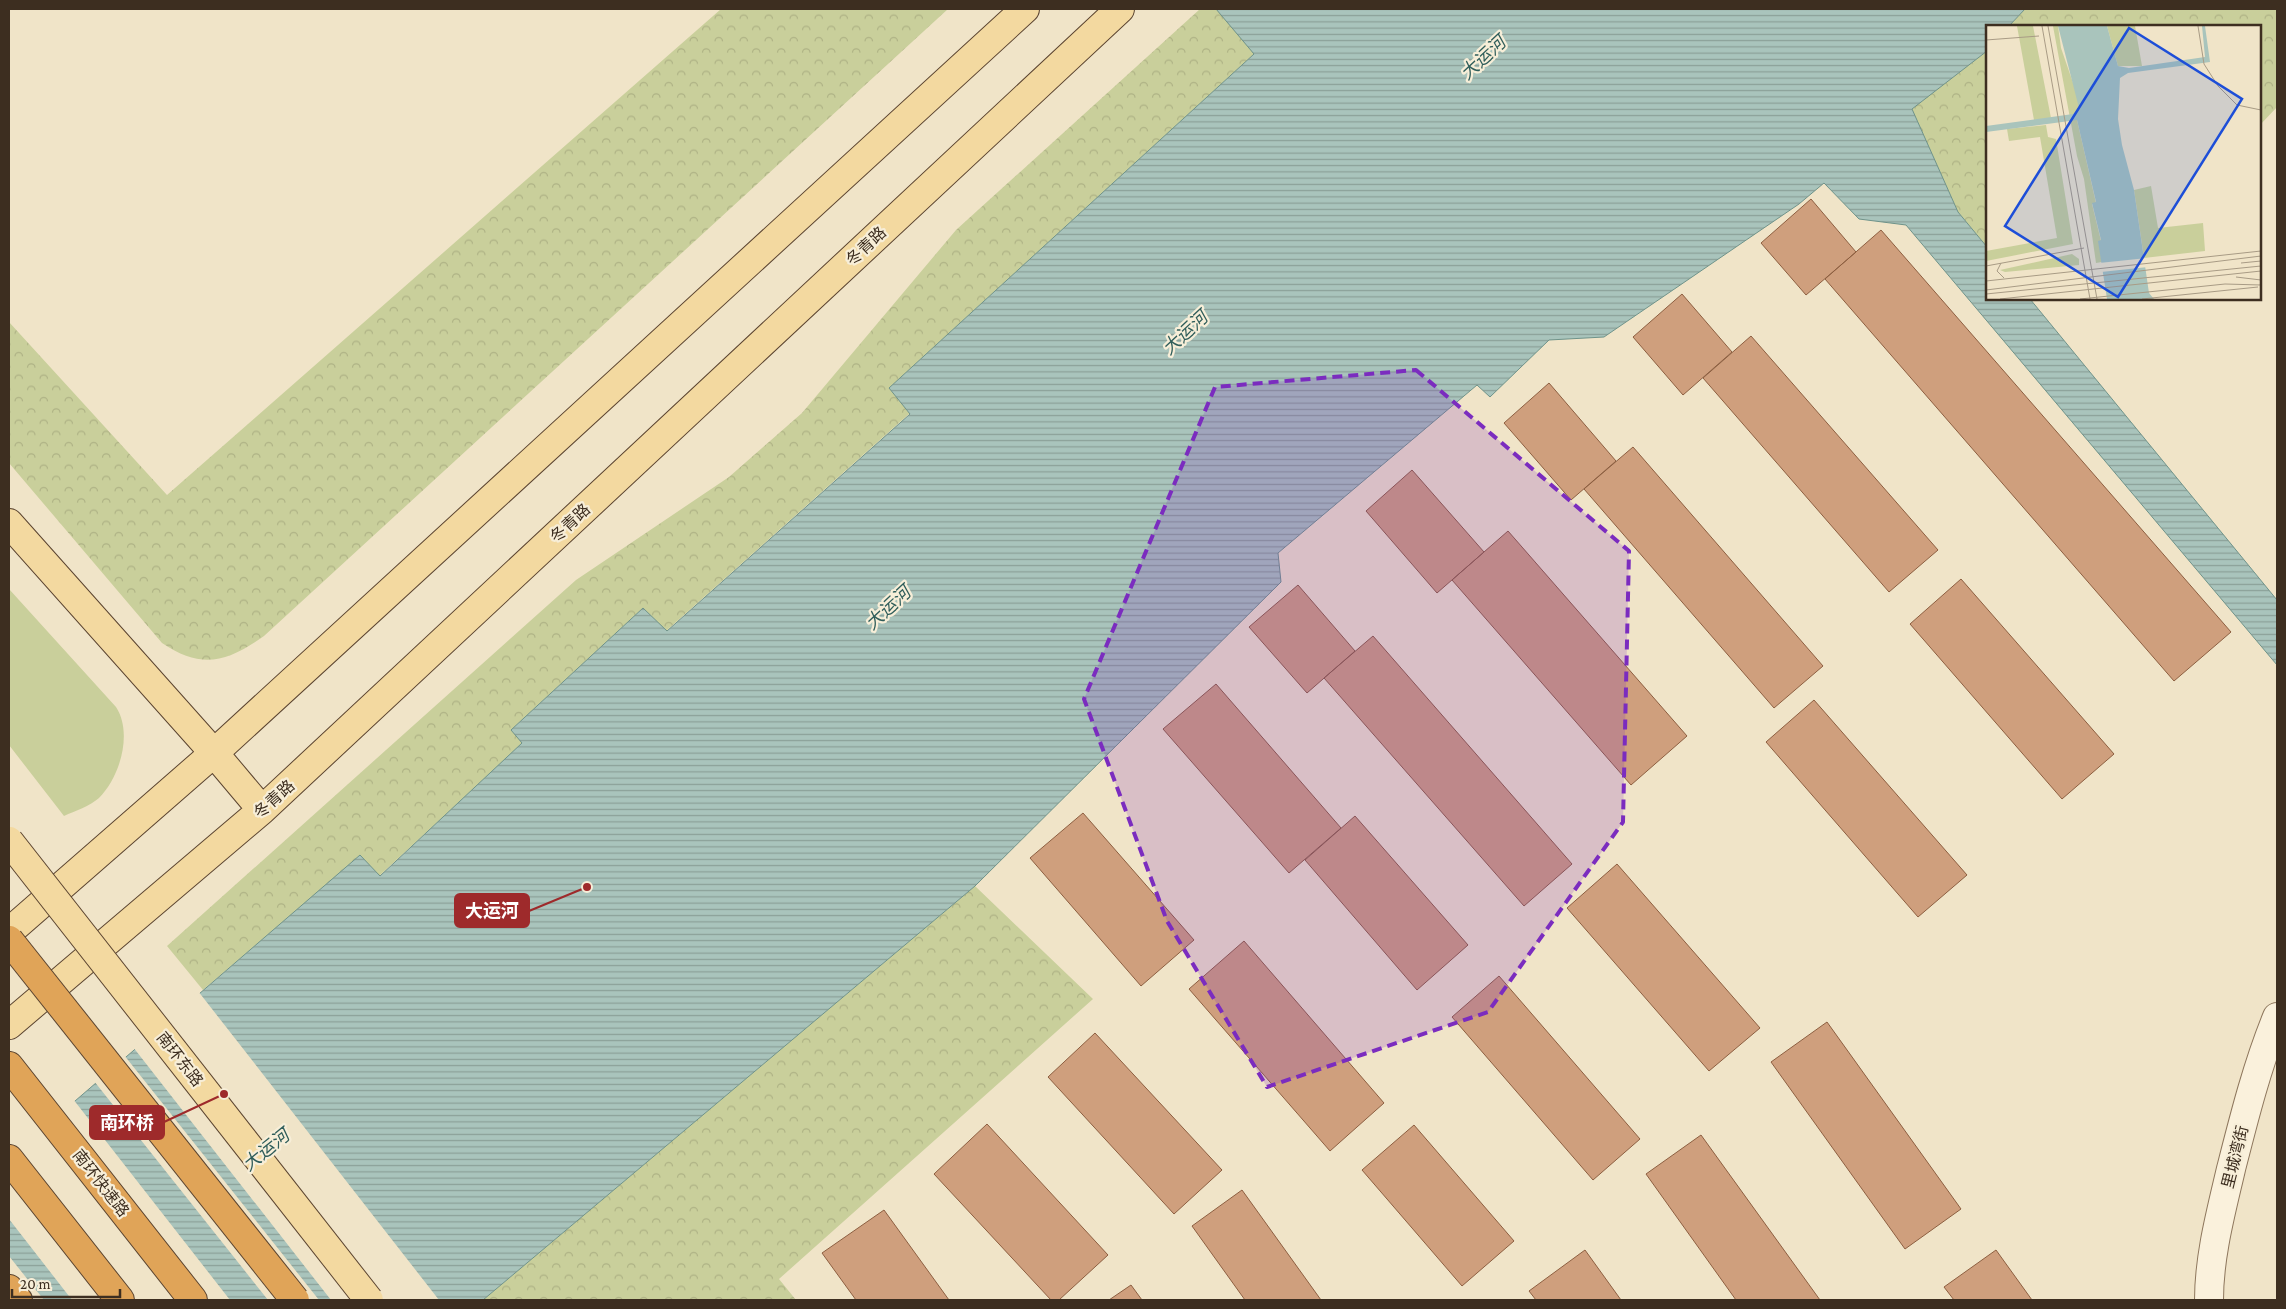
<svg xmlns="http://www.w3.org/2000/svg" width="2286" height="1309" viewBox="0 0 2286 1309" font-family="'Crimson Pro','Noto Sans SC',serif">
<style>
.green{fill:#c9cf9b}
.forest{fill:url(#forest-crowns)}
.water{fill:url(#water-rules);stroke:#6f938a}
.pier{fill:#f0e4c8}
.building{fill:#cf9f7d;stroke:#8d5f41}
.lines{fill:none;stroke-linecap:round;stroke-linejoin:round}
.minor-casing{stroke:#8d765c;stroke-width:30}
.major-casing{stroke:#5b4430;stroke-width:30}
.highway-casing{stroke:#5b4430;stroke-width:30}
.minor{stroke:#faf1dc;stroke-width:28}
.major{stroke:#f3d9a0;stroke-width:28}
.highway{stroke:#e0a458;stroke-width:28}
.major-bridge-casing{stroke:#5b4430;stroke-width:30;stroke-linecap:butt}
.highway-bridge-casing{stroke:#5b4430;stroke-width:30;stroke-linecap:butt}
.major-bridge{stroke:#f3d9a0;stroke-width:28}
.highway-bridge{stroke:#e0a458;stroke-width:28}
.marked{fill:#7b2cbf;fill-opacity:0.2;stroke:#7b2cbf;stroke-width:4;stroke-dasharray:10 6;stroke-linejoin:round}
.labels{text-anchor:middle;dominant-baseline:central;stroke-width:4.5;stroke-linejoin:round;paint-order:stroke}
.street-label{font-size:16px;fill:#3d2e20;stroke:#f7eed8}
.water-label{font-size:18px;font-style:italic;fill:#2f5d5a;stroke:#f7eed8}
.inset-road{fill:none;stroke:#a89b85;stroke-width:1}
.view{fill:#1d4ed8;fill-opacity:0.15;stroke:#1d4ed8;stroke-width:2.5}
.inset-edge{fill:none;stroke:#3d2e20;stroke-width:2.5}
.leader{fill:none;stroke:#9e2a2b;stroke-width:2}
.callout-dot{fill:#9e2a2b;stroke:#f7eed8;stroke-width:2}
.callout{fill:#9e2a2b;stroke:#9e2a2b;stroke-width:2}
.callout-label{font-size:18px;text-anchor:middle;font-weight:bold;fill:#fff}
</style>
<defs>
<pattern id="forest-crowns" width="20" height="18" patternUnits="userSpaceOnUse" patternTransform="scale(1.25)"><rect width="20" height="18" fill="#c9cf9b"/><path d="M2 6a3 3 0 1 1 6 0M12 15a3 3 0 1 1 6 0" fill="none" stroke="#aeb285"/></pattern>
<pattern id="water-rules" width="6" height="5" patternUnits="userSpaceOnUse" patternTransform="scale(1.25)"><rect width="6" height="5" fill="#a9c4bc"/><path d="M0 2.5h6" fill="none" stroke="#8ba098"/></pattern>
</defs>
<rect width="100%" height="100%" fill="#f0e4c8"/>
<path class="green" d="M9,589L116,707C133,733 120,777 99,798C90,806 75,811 64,816L9,745Z"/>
<path class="forest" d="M721,9H948L264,636C227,662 202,670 162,643L9,463V322L167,495Z
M1200,9H1296L1254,54L889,388L910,413L666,631L643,608L511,730L523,743L379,876L360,856L203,990L167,946L576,580L729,477L802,413L956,230Z
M2025,9H2277V107L2260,125V26H2009Z
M1987,51V247L1958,212L1911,109Z
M975,886L1093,999L779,1279L796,1300H483Z"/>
<path class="water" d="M1216,9H2025L2009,26H1987V51L1912,109L1958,212L1987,247V299H2030L2277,600V665L1906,225L1859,219L1824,183L1799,204L1604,337L1549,340L1490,397L1477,385L1278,553L1281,582L975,886L483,1300H9V1158L360,855L380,876L522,743L511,730L643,608L667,631L910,414L889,388L1254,54Z"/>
<path class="pier" d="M198,991L439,1300H331L133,1047Z
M124,1055L319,1300H268L94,1081Z
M73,1099L230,1300H72L9,1219V1154Z
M9,1256L44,1300H9Z"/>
<path class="building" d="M1811,199L1856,252L1806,295L1761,243Z
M1881,230L2231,632L2174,681L1825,279Z
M1682,294L1732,352L1683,395L1633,337Z
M1751,336L1938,550L1889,592L1703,378Z
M1549,383L1616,461L1571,500L1504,423Z
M1633,447L1823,666L1774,708L1584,489Z
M1412,470L1484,552L1437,593L1366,511Z
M1508,531L1687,736L1631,785L1452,580Z
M1961,579L2114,754L2062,799L1910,624Z
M1298,585L1355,651L1307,693L1249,627Z
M1373,636L1572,864L1524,906L1324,678Z
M1216,684L1341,828L1289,873L1163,729Z
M1814,700L1967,875L1918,917L1766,742Z
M1083,813L1194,940L1141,986L1030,858Z
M1355,816L1468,945L1417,990L1305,860Z
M1617,864L1760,1028L1709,1071L1567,908Z
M1244,941L1384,1103L1330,1151L1189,989Z
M1499,976L1640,1139L1593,1180L1452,1017Z
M1827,1022L1961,1209L1905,1249L1771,1062Z
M1095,1033L1222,1170L1174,1214L1048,1077Z
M987,1124L1108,1255L1059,1300H1051L934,1174Z
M1414,1125L1514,1241L1462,1286L1362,1170Z
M1701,1135L1820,1300H1736L1646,1174Z
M1242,1190L1321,1300H1245L1192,1226Z
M884,1210L949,1300H856L822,1253Z
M1585,1250L1621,1300H1536L1529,1291Z
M1996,1250L2032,1300H1954L1944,1287Z
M1131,1285L1142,1300H1109Z"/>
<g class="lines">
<defs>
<path id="minor" d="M2209,1300C2209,1256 2221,1212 2231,1169C2244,1118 2257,1066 2277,1017"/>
<path id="major" d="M9,523L214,753L262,810
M9,932L214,753L1025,9
M9,1025L262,810L1120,9"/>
<path id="highway" d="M9,1066L193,1300
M9,1159L120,1300
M9,1289L18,1300"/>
</defs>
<use href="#minor" class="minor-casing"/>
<use href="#major" class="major-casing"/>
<use href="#highway" class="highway-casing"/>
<use href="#minor" class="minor"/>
<use href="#major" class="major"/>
<use href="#highway" class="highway"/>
<defs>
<path id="major-bridge" d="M9,841L369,1300"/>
<path id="highway-bridge" d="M9,940L295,1300"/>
</defs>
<use href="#major-bridge" class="major-bridge-casing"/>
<use href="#highway-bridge" class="highway-bridge-casing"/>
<use href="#major-bridge" class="major-bridge"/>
<use href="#highway-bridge" class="highway-bridge"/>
</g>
<path class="marked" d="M1416,370L1629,551L1623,822L1488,1012L1267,1087L1167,921L1084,699L1215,387Z"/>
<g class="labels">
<g class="street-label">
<text transform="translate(866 246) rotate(-43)">冬青路</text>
<text transform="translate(570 523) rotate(-43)">冬青路</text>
<text transform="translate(274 799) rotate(-42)">冬青路</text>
<text transform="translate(180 1059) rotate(52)">南环东路</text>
<text transform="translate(2235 1157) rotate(-76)">里城湾街</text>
<text transform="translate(101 1183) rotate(52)">南环快速路</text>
</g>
<g class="water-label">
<text transform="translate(1483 58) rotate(-43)">大运河</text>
<text transform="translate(1185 333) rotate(-43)">大运河</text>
<text transform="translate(888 608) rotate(-43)">大运河</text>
<text transform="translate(266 1150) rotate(-39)">大运河</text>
</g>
</g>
<g transform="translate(1986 25)">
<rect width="275" height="275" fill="#f0e4c8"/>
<path d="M86,229L93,234V240L19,247L14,245Z" fill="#c9cf9b"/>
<path d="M31,1H47L65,93L48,95ZM67,1H72L75,23L94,78L91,95L110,178L106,179L115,216L113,217L116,237L110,238L98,154L91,131ZM121,1H149L156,41H132ZM60,100L62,112L70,114L87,219L0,236V226L71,213L54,112L23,116L21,104ZM165,161L172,203L217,198L219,226L158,233L148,165Z" fill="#c9cf9b"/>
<path d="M72,1H121L132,41L143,43L219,32L216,1H219L224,37L142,48L134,53L132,94L136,120L148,165L163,268L168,274H121L112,216L115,215L106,178L110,177L91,95L0,107V101L87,89L93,83Z" fill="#a9c4bc"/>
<path d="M161,233L162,242L115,247L113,238Z" fill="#f0e4c8"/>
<path class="inset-road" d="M56,1L104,274M62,1L111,274M212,1L218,39L232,61L251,80L275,85M0,15L53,11M15,238L11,246L18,253M255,238L275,236M0,241L98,223M250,252L275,255M0,256L275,226M0,265L275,231M0,269L275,241M14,274L275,246M94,274L239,259L275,260M156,274L272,262"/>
<path class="view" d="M143,3L256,74L132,272L19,201Z"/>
<rect width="275" height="275" class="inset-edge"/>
</g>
<path class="leader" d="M587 887L529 911M224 1094L164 1122"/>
<g class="callout-dot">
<circle cx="587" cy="887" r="5"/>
<circle cx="224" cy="1094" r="5"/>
</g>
<g class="callout">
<rect x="455" y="894" width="74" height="33" rx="5"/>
<rect x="90" y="1106" width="74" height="33" rx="5"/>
</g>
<g class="callout-label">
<text x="492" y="917">大运河</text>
<text x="127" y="1129">南环桥</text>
</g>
<rect width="2286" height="1309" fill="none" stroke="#3d2e20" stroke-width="20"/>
<path d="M12 1289v8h108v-8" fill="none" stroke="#3d2e20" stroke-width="2.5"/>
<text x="20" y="1289" font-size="15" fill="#3d2e20" stroke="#f7eed8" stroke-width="4" paint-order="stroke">20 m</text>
</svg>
